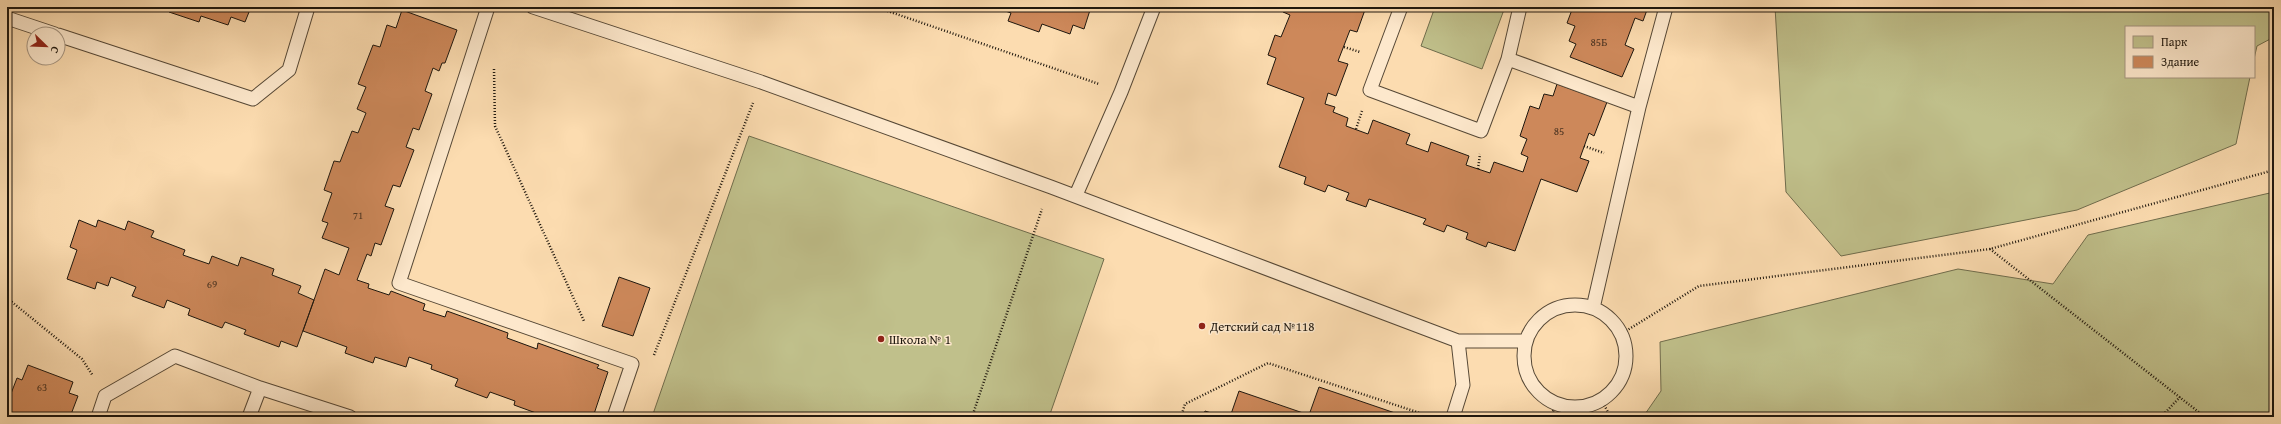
<svg xmlns="http://www.w3.org/2000/svg" width="2281" height="424" viewBox="0 0 2281 424" font-family="'Gentium Book Plus',serif">
<style>
.green{fill:#c0c08b;stroke:#6f6c4c}
.building{fill:#cd885a;stroke:#1e170e}
.lines{fill:none;stroke-linecap:round;stroke-linejoin:round}
.service-casing{stroke:#564836;stroke-width:15}
.path{stroke:#1e170e;stroke-width:2.5;stroke-dasharray:1 2;stroke-linecap:butt}
.service{stroke:#fde8cc;stroke-width:13}
.poi-dot{fill:#8f2418;stroke:#fde8cc;stroke-width:1.5}
.labels{text-anchor:middle;dominant-baseline:central;stroke-width:3;stroke-linejoin:round;paint-order:stroke}
.number-label{font-size:11px;fill:#4a3321}
.poi-label{font-size:13px;fill:#1e170e;stroke:#fde8cc;text-anchor:start}
</style>
<rect width="100%" height="100%" fill="#fcdcb0"/>
<filter id="stains"><feTurbulence type="fractalNoise" baseFrequency=".005" numOctaves="4"/><feColorMatrix values="0 0 0 0 .2 0 0 0 0 .09 0 0 0 0 .02 0 0 0 .5 -.17"/></filter>
<radialGradient id="worn" r=".72"><stop offset=".6" stop-color="#630" stop-opacity="0"/><stop offset="1" stop-color="#630" stop-opacity=".3"/></radialGradient>
<path class="green" d="M1435,7H1505L1482,69L1421,46Z
M1775,7H2274V37L2257,46L2254,59V27H2126V77H2250L2236,144L2077,210L1841,256L1786,192Z
M749,136L1104,259L1049,417H652Z
M2274,192V417H1643L1661,391L1660,342L1958,269L2053,284L2088,235Z"/>
<path class="building" d="M171,7H251L245,22L231,17L228,25L201,16L199,22L169,12Z
M994,7H1091L1084,29L1073,25L1070,34L1042,24L1039,32L1008,21L1011,13Z
M1285,7H1366L1357,32L1350,30L1338,61L1348,64L1336,96L1328,93L1325,104L1335,107L1333,112L1348,118L1346,126L1368,134L1373,120L1410,134L1406,144L1428,152L1431,142L1469,156L1466,165L1490,173L1494,162L1523,172L1528,157L1521,154L1527,139L1520,136L1530,106L1539,109L1544,94L1553,96L1557,84L1607,102L1594,136L1589,133L1580,158L1589,161L1577,192L1541,179L1515,251L1488,242L1486,247L1466,239L1468,233L1447,225L1444,232L1423,224L1426,219L1369,199L1366,207L1346,200L1349,193L1328,185L1325,192L1304,184L1306,177L1279,167L1304,98L1267,84L1276,58L1268,55L1275,35L1281,37L1290,15L1283,12Z
M1573,7H1648L1643,21L1635,18L1625,45L1634,49L1622,77L1570,57L1576,44L1569,41L1575,26L1567,23Z
M402,10L457,30L445,63H442L439,71L433,68L425,91L432,94L419,130L413,128L406,147L414,150L400,187L393,185L385,206L394,209L381,245L375,243L371,256L367,254L357,280L369,284L368,288L389,295L391,291L425,304L423,310L445,317L447,311L508,333L507,338L537,349L538,343L599,365L597,368L608,372L593,417H562L550,413L547,417L514,405L515,401L490,392L487,398L455,386L458,379L431,369L432,365L409,357L406,367L375,357L373,363L345,353L347,347L303,331L325,269L339,275L349,248L322,238L328,223L322,221L332,193L324,190L334,161L340,162L352,131L358,133L366,113L357,109L366,87L358,84L373,45L380,47L387,25L396,28Z
M79,220L96,227L98,220L125,230L128,221L154,231L151,237L185,250L183,255L209,264L212,256L238,266L241,257L274,269L272,275L301,286L298,293L314,300L297,347L281,341L279,347L244,334L246,330L225,322L222,328L188,315L190,309L167,300L164,308L132,296L136,287L111,277L108,286L97,282L95,289L67,279L77,250L70,247Z
M619,277L650,288L633,336L602,326Z
M28,365L73,382L69,393L78,396L70,417H7V404L17,378L22,380Z
M1319,387L1398,414L1397,417H1230L1239,391L1309,415Z
M1205,411L1224,417H1203Z"/>
<g class="lines">
<defs>
<path id="service" d="M488,7L399,283L632,364L614,417
M533,7L761,82L1051,187L1458,341H1526
M1401,7L1370,90L1481,131L1508,59
M1520,7L1508,59L1639,107L1593,308
M7,18L55,34
M58,35L253,99L289,70L308,7
M1639,107L1666,7
M1076,195L1121,92L1154,7
M1524 356a51 51 0 1 1 102 0a51 51 0 1 1-102 0Z
M98,417L105,396L175,356L260,388L350,417
M249,417L260,388
M1453,417L1463,385L1458,341"/>
</defs>
<use href="#service" class="service-casing"/>
<path class="path" d="M876,7L1099,84
M1344,47L1360,52
M494,69L495,126L584,321
M1356,129L1362,111
M1584,146L1604,153
M1478,169L1480,154
M1990,249L2205,417
M7,298L82,359L93,376
M1621,334L1699,286L1990,249L2274,170
M654,355L753,103
M1601,400L1611,417
M972,417L1042,209
M1181,417L1185,404L1268,363L1429,416
M1551,417L1556,403
M2161,417L2180,397"/>
<use href="#service" class="service"/>
</g>
<g class="poi-dot">
<circle cx="1202" cy="326" r="4"/>
<circle cx="881" cy="339" r="4"/>
</g>
<g class="labels">
<g class="number-label">
<text x="1599" y="42">85Б</text>
<text x="1559" y="131">85</text>
<text x="358" y="215">71</text>
<text x="212" y="284">69</text>
<text x="42" y="387">63</text>
</g>
<g class="poi-label">
<text x="1210" y="326">Детский сад №118</text>
<text x="889" y="339">Школа № 1</text>
</g>
</g>
<rect width="2281" height="424" fill="none" stroke="#fcdcb0" stroke-width="24"/>
<rect x="8" y="8" width="2265" height="408" fill="none" stroke="#1e170e" stroke-width="2"/>
<rect x="12" y="12" width="2257" height="400" fill="none" stroke="#1e170e"/>
<rect x="2125" y="26" width="130" height="52" fill="#fde8cc" stroke="#a49480"/>
<rect x="2133" y="36" width="20" height="12" fill="#c0c08b" stroke="#a49480"/>
<text x="2161" y="46" font-size="12" fill="#1e170e">Парк</text>
<rect x="2133" y="56" width="20" height="12" fill="#cd885a" stroke="#a49480"/>
<text x="2161" y="66" font-size="12" fill="#1e170e">Здание</text>
<g transform="translate(46 46) rotate(113)"><circle r="19" fill="#fde8cc" stroke="#a49480"/>
<path d="M0-3L7 15L0 10L-7 15Z" fill="#8f2418"/>
<text y="-6" font-size="11" font-weight="bold" text-anchor="middle" fill="#1e170e">С</text>
</g>
<rect width="100%" height="100%" filter="url(#stains)"/>
<rect width="100%" height="100%" fill="url(#worn)"/>
</svg>
